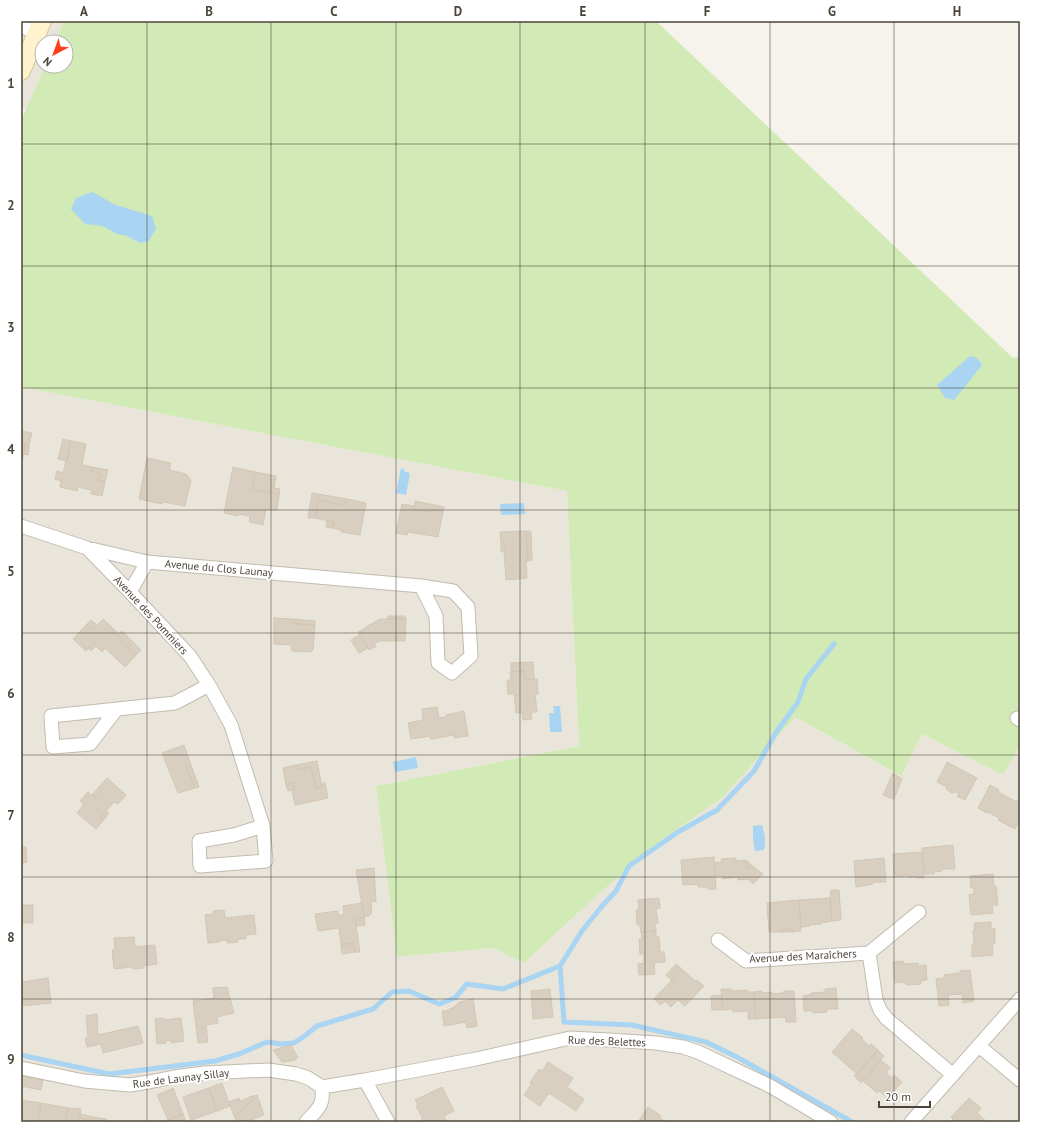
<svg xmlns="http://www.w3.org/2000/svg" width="1041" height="1143" viewBox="0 0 1041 1143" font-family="'PT Sans',sans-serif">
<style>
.residential{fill:#eae5da}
.green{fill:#d2eab5}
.water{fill:#a9d4f2}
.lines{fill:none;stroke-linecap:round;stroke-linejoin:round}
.stream{stroke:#a9d4f2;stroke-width:5}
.building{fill:#d8cfc1;stroke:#d3c7b4}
.street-casing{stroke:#c2bbae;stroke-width:15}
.secondary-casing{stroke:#d6c79b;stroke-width:20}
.street{stroke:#fff;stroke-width:13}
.secondary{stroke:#fff3cd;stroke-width:18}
.grid{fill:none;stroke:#4b4439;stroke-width:1;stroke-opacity:0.55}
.labels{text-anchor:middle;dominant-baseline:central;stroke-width:4;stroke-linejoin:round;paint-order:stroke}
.street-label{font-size:11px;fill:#4b4439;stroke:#fff}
.neatline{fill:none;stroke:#4b4439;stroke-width:1.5}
.grid-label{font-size:13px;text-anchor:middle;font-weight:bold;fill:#4b4439}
</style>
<rect width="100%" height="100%" fill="#f6f3ec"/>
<path class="residential" d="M21,21H64L55,42H42V66H45L26,110L21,107Z
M21,387L567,491L579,746L376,786L397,957L493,948L524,963L596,896L659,842L723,797L795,717L900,776L922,734L1003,775L1020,745V1122H21Z"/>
<path class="green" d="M64,21H656L1013,358L1020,356V745L1003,775L922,734L901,776L795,717L723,797L659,842L596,896L524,963L493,948L397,957L376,786L579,746L567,491L21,387V121L45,66H66V42H55Z"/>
<path class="water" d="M92,192L116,205L152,216L156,228L149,241L140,243L127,236L117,234L103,226L85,224L71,209L76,198Z
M970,356C976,357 979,359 982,365L954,400L945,398L937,385Z
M401,468L404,469L405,472L410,473L406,495L396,493Z
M524,503L525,514L501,515L500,504Z
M553,706H560L562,732H550L549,713H554Z
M416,757L418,768L395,772L393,762Z
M762,825C765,834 766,841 764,850L755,851L753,839V826Z"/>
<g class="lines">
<path class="stream" d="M560,966L582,931L602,906L616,891L629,866L678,832L717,810L754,771L777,731L798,702L806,679L834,644
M21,1055L109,1074L215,1061L239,1054L267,1042L281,1044L294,1043L306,1035L317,1026L373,1009L392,992L409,991L439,1004L455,998L467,984L503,989L560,966L564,1022L632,1025L706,1042L737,1057L852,1122"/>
</g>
<path class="building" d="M21,431L32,433L29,445L25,444L22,463H21Z
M63,439L71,441L67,461L58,459Z
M71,441L86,444L82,465L91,467L90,471L101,474L99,480L105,482L102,496L91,494V490L78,487L77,491L60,487L61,481L55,479L57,471L63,473Z
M25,444L29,445L28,455L23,454Z
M147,458L171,463L169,470L186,474L191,480L185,506L163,502L162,504L139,499Z
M91,467L108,470L105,482L99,480L101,474L90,471Z
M233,467L255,472L252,489L279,495L277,510L266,509L263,525L249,522L250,516L238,514V516L224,513Z
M255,472L276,476L274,488L280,489L279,495L252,489Z
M312,493L347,499L345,505L318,500L315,518H308Z
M347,499L366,503L360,535L341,532V530L332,528L334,522L315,518L318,500L345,505Z
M415,501L444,507L443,512L433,510L432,512L414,509Z
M402,504L414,506V509L432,512L433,510L443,512L438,537L408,532L407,535L396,533Z
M327,521L334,522L332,528L326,527Z
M526,531L528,561H526L527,578L506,580L504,551H506L505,543H501L500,532Z
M526,531H531L532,560L528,561Z
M501,543H505L506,551H501Z
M388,616H405L406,619H388Z
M274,618L294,619V624L315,625L313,650L310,652L292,651L291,645L274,644Z
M103,619L119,634L117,636L136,655L125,667L105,648L102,652L93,643L86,651L73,639L86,625L92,631Z
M294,619L315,621V625L294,624Z
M380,619H406L405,641H379L374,644L376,646L369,650L358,632Z
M91,620L97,625L92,631L86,625Z
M122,631L141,650L136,655L117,636Z
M359,635L368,648L359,653L351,640Z
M93,643L96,646L91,651L88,648Z
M533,662L534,679H525L524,671L511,672V663Z
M524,671L525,679H537L538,694H535L537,712H531L532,719L523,720L522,712L516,713L514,694H508L507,680H511L510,672Z
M437,707L439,718L446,717V715L464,711L468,736L454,738V735L431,739L430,736L411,739L408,723L423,720L422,709Z
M184,745L191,765L186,766L195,788L178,793L162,753Z
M317,761L322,787L316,788L311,767L296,770V765Z
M947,762L977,778L965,800L957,796L959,793L956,792L952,793L946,789L947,787L937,782Z
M191,765L199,787L195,788L186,766Z
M296,765V770L311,767L316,788L322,787V783H325L328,798L295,805L292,790L295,789L294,783L286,785L283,768Z
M893,773L902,779L894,799L883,795Z
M107,778L126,795L118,804L114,802L106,811L100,818L103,821L96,829L77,813L84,804L80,801L88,792L95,798L103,790L99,787Z
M294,783L295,789L288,791L286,785Z
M990,785L999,790L998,792L1015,801L1016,800L1020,802V819L1015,829L998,820L999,818L988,812L987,813L978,808Z
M99,787L103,790L95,798L92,795Z
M106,811L109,813L103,821L100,818Z
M953,845L955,869H942V871L934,872V874H924L922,848Z
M26,847L27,862L21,863V848Z
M923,852L924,878H917V877H908V875L894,877L893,854Z
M714,857L716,889H708V887H698V884L683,885L681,860Z
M736,858V861L746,860L747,868H755L763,874L753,884L748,879L738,880L737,877L723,879L722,876H715L714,863L722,862L721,859Z
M884,858L886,882H873V884L856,887L854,861Z
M746,860L755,868H747Z
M374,868L376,901L371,902L372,912L369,916L364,917L356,870Z
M993,874L994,886H996L998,905L992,906L993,913L971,915L969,895L974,894V888H971L970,876Z
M831,890H839L841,920L832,921L830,898Z
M659,898L660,908L656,909L658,923L655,924L656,931L641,932L640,925H637L636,910H639L638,900Z
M830,898L832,921L821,923V924L809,925L810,926L801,927L799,900Z
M799,900L801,931L793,932V929L782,930V932H769L767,903Z
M362,903L364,917L355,919L360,952H355L353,943L341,945L339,928L318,931L315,914L338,911V915H344L343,906Z
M21,905H33V923H21Z
M224,910L225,918L254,915L256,934L246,935V939H238V942L227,943V940L219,941V942L208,943L205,915L213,914V911Z
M364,917L365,925L356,926L355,919Z
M991,922V929L995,928V944H992L993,955L972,957V945H974L973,930H975L974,923Z
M793,929V932H782V930Z
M656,931V937H659L660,952H664L665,962L654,963L655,974L639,975L638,964L644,963V954H640L639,939H642L641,932Z
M134,937L135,947L155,945L157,964L143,966L144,968L133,969L132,967L114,969L112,950L115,949L114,938Z
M353,943L355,952L342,954L341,945Z
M903,961L904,964L918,963L919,966L926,965L927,980L920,981L921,984L906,985V982L895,983L893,962Z
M676,964L682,969L671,980L666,975Z
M682,969L695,981L697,980L704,986L685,1006L678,1000L671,1007L665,1001L661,1005L654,999Z
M970,970L974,1001L963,1003L962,994L948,995L949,1005L939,1006L936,979L944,978V975L960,973V971Z
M21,976L22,982L48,978L51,1003L21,1006Z
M227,987L234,1013L217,1017L218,1023L206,1025L208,1042L198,1043L193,1001L214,998L213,988Z
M836,988L838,1009H827V1012L813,1013V1011H804L803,996L812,994L811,993L825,992V989Z
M550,989L553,1017L533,1019L531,991Z
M721,989H731L732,991L747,990L748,992H754L756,1019H748V1011L733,1012V1009L723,1010Z
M762,991V993L772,992V994L783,993L784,991H794L796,1022H786L785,1017L756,1019L754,992Z
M721,995L723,1010H712L711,996Z
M473,999L477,1026L467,1028L466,1022L444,1026L442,1011H446L454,1007L459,1002Z
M97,1014L98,1035L138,1026L143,1043L103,1053L101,1044L87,1047L85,1039L88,1037L86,1016Z
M163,1018L164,1020L181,1018L184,1041L171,1043V1040L166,1041V1043L157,1044L155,1019Z
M852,1029L863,1038L862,1039L869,1046L871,1044L878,1050L857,1074L832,1052Z
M291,1045L298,1058L292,1061L282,1062L273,1050Z
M878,1050L884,1056L861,1083L854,1076Z
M881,1060L890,1068L886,1073L892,1078L894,1075L902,1082L888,1098L879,1091L877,1093L863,1081Z
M548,1062L573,1078L567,1087L584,1099L576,1111L549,1093L540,1106L524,1095L532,1083H530L539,1069L542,1071Z
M22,1076L43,1080L41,1090L21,1086Z
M222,1083L230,1106L217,1111L209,1088Z
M442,1087L454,1111L444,1116L446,1121L445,1122H422L421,1120L423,1119L416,1106L418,1105L415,1100Z
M173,1088L183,1114L168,1120L157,1095Z
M209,1088L217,1111L191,1120L183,1097Z
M257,1095L264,1115L246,1122H237L234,1116L254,1099L253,1096Z
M253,1096L254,1099L234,1116L229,1102L239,1098L240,1101Z
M969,1098L981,1108L977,1113L987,1122H950L953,1119L951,1117Z
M21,1100L41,1103L38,1122L21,1119Z
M41,1103L68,1108L65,1122H38Z
M648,1107L661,1116L660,1118L666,1122H638Z
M68,1108L81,1109L79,1122H65Z
M80,1114L93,1117L92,1122L79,1117Z
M183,1114L186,1122H168V1120Z
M79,1117L92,1122L93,1117L107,1119V1122H79Z"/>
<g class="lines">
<defs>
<path id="street" d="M21,26L37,33
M21,526L87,548L147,562L421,586L453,591L468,607L471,656L452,673L438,663L436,616L421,586
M87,548L130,592L190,656L209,685L231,725L263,826L266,861L200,866L199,841L234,835L263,826
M130,592L147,562
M116,710L90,744L53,747L51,716L175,703L209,685
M1017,718L1020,720
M919,912L869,953L876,1000L880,1010L886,1018L953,1075
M718,940L746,961L869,953
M979,1046L1020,1080
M21,1068L84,1081L130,1085L149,1082L174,1077L205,1073L268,1070L296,1074L308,1078L322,1087C324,1107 318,1108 306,1122
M365,1080L388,1122
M322,1087L365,1080L476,1059L570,1038L609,1040L656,1043L683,1047L698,1052L770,1086L831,1122
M911,1122L1020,999"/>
<path id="secondary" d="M21,71L42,21"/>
</defs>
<use href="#street" class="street-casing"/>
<use href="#secondary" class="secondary-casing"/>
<use href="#street" class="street"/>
<use href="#secondary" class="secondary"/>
</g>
<path class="grid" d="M147,21V1122M271,21V1122M396,21V1122M520,21V1122M645,21V1122M770,21V1122M894,21V1122M21,144H1020M21,266H1020M21,388H1020M21,510H1020M21,633H1020M21,755H1020M21,877H1020M21,999H1020"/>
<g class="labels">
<g class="street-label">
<text transform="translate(219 568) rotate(5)">Avenue du Clos Launay</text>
<text transform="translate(151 615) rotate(47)">Avenue des Pommiers</text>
<text transform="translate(803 956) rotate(-3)">Avenue des Maraîchers</text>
<text transform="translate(607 1041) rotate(2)">Rue des Belettes</text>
<text transform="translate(181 1078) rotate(-7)">Rue de Launay Sillay</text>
</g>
</g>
<rect width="1041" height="1143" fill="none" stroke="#ffffff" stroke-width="44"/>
<g transform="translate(54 54) rotate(221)"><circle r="19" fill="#ffffff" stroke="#b7b4b0"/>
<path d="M0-3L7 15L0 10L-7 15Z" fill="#fc3f1d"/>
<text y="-6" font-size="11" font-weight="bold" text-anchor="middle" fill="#4b4439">N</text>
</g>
<path d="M879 1101v6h51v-6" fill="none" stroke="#4b4439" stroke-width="2"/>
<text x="885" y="1101" font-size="12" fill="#4b4439" stroke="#ffffff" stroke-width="3" paint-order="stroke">20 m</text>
<rect x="22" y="22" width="997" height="1099" class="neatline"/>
<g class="grid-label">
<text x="84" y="16">A</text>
<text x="209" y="16">B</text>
<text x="334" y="16">C</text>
<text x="458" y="16">D</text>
<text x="583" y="16">E</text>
<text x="707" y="16">F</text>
<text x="832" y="16">G</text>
<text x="957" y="16">H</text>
<text x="11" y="88">1</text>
<text x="11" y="210">2</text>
<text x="11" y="332">3</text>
<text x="11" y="454">4</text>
<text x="11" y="576">5</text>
<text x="11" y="698">6</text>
<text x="11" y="820">7</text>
<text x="11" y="942">8</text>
<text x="11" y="1064">9</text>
</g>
</svg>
